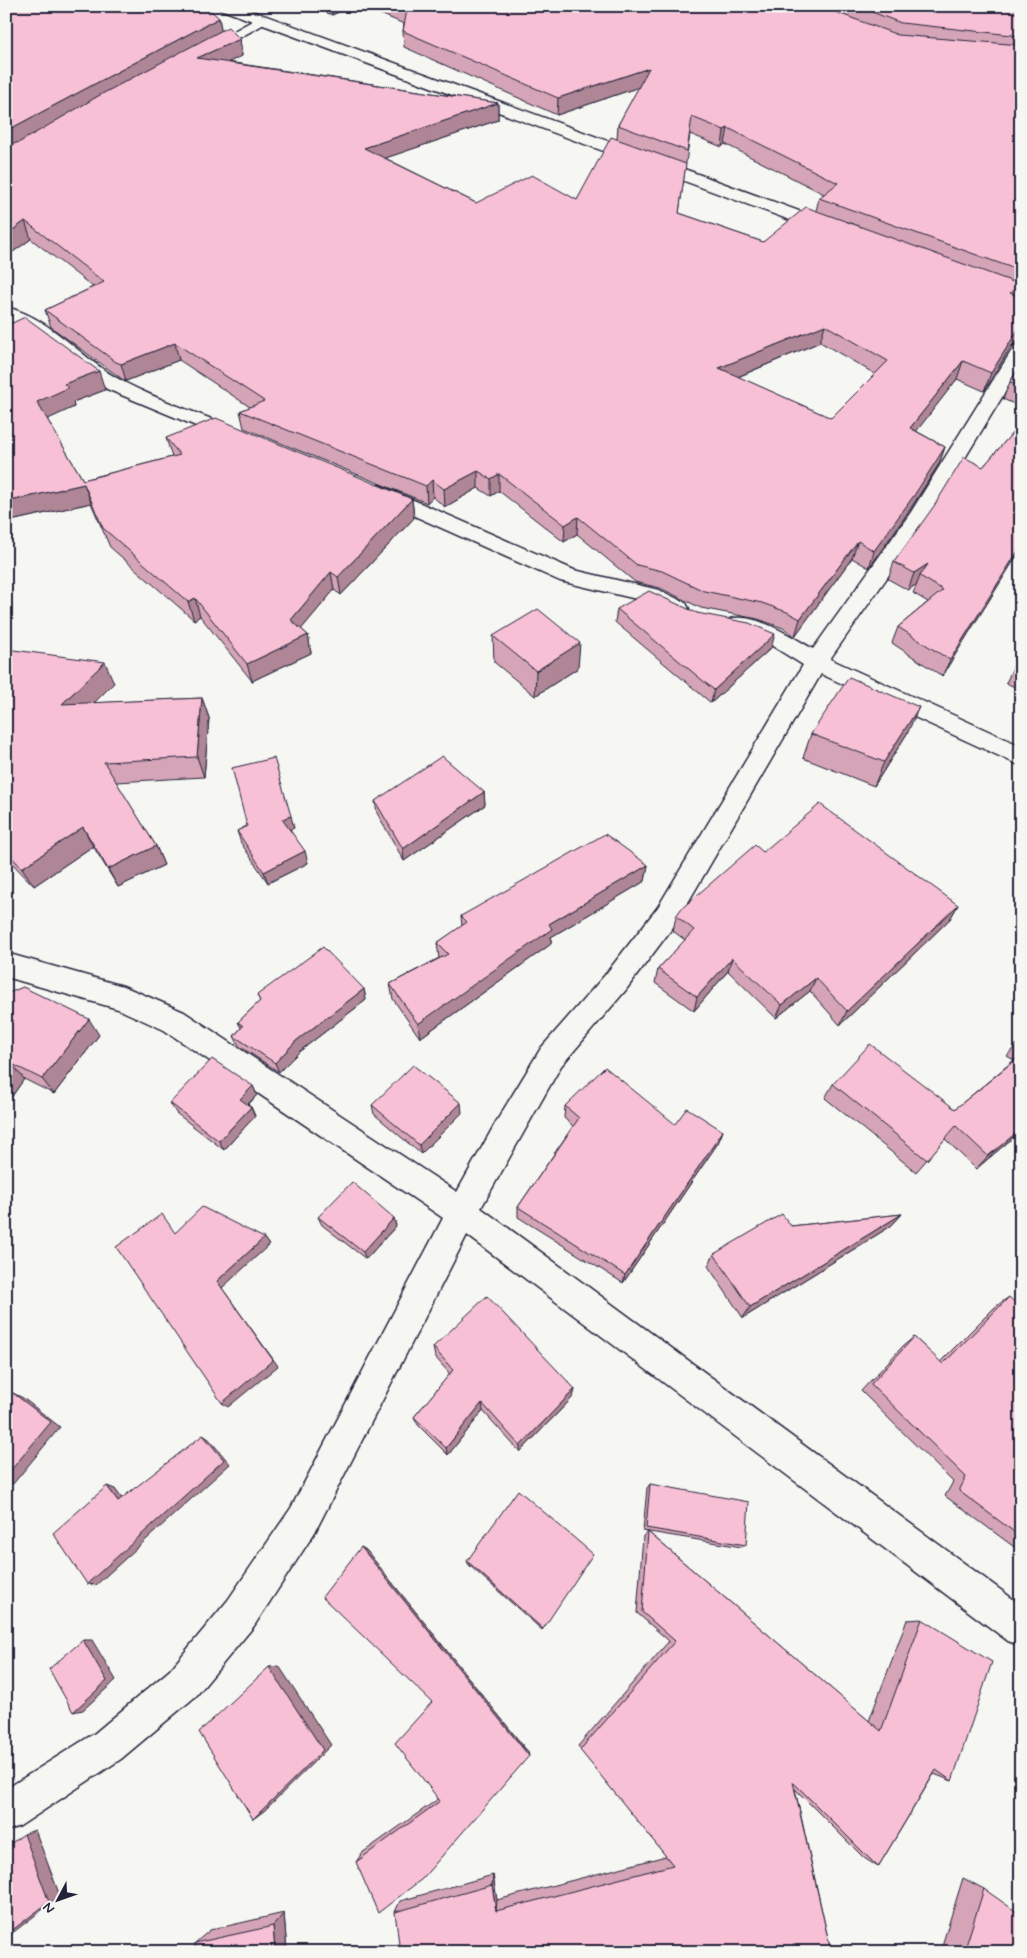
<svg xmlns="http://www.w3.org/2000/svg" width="1027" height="1958" viewBox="0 0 1027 1958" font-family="Mynerve,sans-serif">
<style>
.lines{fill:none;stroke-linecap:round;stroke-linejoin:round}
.minor-casing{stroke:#22223b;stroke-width:3}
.tertiary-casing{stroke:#22223b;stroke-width:3}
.minor{fill:#f6f6f2;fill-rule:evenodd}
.tertiary{fill:#f6f6f2;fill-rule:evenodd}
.wall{fill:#d5a5b7;stroke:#22223b;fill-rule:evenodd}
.shaded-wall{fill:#ae8695;stroke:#22223b}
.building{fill:#f8c0d5;stroke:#22223b;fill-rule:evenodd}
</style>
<rect width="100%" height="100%" fill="#f6f6f2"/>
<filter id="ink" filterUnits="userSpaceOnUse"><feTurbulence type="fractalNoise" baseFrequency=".02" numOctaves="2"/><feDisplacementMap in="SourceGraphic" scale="10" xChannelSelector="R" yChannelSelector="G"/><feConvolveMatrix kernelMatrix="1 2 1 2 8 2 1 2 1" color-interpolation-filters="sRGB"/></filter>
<g filter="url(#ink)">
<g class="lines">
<defs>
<path id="minor" d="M261,16L266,17L268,20L266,23L208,55L203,56L196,52Z
M6,307C52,318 82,360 122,381C159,401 207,416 246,433L249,437L246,441L239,443L232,441L107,389L43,341L6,318Z
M1021,344V366L926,522L830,659L1021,746V766L821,674L676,923L625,991L561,1066L481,1208L1021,1605V1646L1008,1641L467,1235L315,1532L254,1626L196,1696L121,1759L20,1826L6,1831V1789L95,1733L170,1670L228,1600L291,1508L443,1218L164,1030L118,1009L6,977V953L123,986L184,1012L457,1192L496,1122L541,1048L605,975L658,907L803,665L766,642L730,631L727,625L730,619C754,612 793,637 813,649L911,512L1012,350L1014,346Z
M379,485L574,570L659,590L686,603L689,609L686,615L678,617L645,601L560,581L372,497L369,492L372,487Z"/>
<path id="tertiary" d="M218,6H239L837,225L840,229L837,233H825L220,9Z"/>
</defs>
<use href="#minor" class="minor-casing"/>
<use href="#tertiary" class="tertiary-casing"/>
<use href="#minor" class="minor"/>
<use href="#tertiary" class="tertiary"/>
</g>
<path class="wall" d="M6,6L219,18L221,31L240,39L242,56L228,62L498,103V120L385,158L476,203L577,200L617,139L618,125L639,87L557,115L404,47L403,31L404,24L362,6H1021V290L1017,289L1014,295L1021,298V343L1012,345L984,391L957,379L916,431L945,447L939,464L909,511L869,568L852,558L795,636L783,628L758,619L701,608L660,588L635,582L577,534L564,542L499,491L491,496L478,488L445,507L433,497L427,503L244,428L240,411L250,407L179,360L126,381L122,379L51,327L45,310L93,287L31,239L6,257ZM690,134L722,147L725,144L824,194L819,198L816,211L763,242L679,213ZM820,342L875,374L831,418L738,377Z
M311,6H352L332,15Z
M6,326L105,390L73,402L74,407L47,419L83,480L172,457L166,438L412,499L414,518L341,595L334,590L301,629L308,635L311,653L252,681L200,616L194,620L110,547L91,503L6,522Z
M1021,364V407L1003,399L1010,382Z
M1021,423V559L1016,557L942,676L892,643L898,627L928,602L913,593L917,584L908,590L888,579L894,562L983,467Z
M617,609L697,613L771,648L711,703L615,622Z
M493,636L578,668L535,696L494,662Z
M6,649L114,683L94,703L202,698L209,718L204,777L116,782L156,846L164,865L118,887L93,846L34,886L6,857Z
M1021,650V690L1006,683Z
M908,732L874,786L803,758L811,734Z
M484,792L485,805L404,861L377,813L375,801Z
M247,826L294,828L290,829L308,863L268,883L241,843L237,831Z
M763,852L958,905L950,919L840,1025L810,991L776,1018L728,971L694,1011L655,983L658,969L685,940L673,931L676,916Z
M648,865L645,881L551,937V944L420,1038L393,999L390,984L439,958L437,943L462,926L461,916Z
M364,989L366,1000L300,1051L279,1072L239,1046L234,1036L241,1028L238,1022L260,1001L257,995Z
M6,994L99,1035L54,1094L24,1079L6,1105Z
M1021,1039V1130L1014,1137L976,1169L945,1139L916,1172L825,1098L833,1084L955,1109L1014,1060L1007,1056Z
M253,1086L257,1095L248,1105L251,1107L255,1116L224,1150L176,1113L170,1103Z
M372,1105L462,1113L421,1154L374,1114Z
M565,1106L675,1124L723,1131L718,1143L623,1283L518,1217V1207L573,1126L564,1118Z
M902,1214L891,1226L743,1318L708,1266L714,1254L791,1226Z
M318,1217L394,1218L396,1226L366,1259L322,1225Z
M1009,1297L1021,1402V1552L945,1496L953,1482L861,1391L903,1346L914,1337L940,1362L995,1307Z
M433,1347L575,1389L573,1397L520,1452L483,1411L448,1455L418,1425L414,1417L450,1374L435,1357Z
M650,1484L746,1545L742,1547L643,1531L647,1488Z
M648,1532L869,1721L907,1620L922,1619L952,1781L934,1774L878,1867L864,1858L795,1789L831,1952L395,1912L400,1901L493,1875L497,1900L666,1856L578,1746L669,1641L637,1613L643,1536Z
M361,1547L366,1550L528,1752L356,1862L362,1853L438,1799L432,1702Z
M467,1561L543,1629L542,1630L469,1565Z
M963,1878L984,1889L1021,1952H940Z
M284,1913L287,1952H196L195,1943L210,1930Z"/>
<path class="shaded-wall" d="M331,6H352L332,15Z
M219,18L222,35L6,152V131Z
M240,39L242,56L200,75L197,58Z
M649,68L648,84L557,115L558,98Z
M498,103V120L365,165L364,148Z
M728,128L725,144L722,147L724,130Z
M25,221L31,239L6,257V235Z
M1019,284L1012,302L1010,293Z
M825,325L820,342L716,386L719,368Z
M1021,327V343L1012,345L984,391L991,373L1019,328Z
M175,343L179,360L126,381L121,364Z
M963,361L957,379L905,446L910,428Z
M99,371L105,390L73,402L74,407L44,421L37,402L64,384Z
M945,447L939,464L909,511L869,568L874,551Z
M478,471V488L445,507L444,489Z
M499,474V491L491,496V479Z
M432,480L433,497L427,503L426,486Z
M84,484L91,503L6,522V502Z
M412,499L414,518L341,595L338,577Z
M578,517L577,534L564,542L565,525Z
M858,541L852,558L795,636L800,619Z
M1021,546V547L1016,557L942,676L950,660Z
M928,564L920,576L917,584L908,590L914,573Z
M331,572L334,590L294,638L291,620Z
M195,598L200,616L194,620L188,602Z
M775,634L771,648L711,703L714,690Z
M308,635L311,653L252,681L247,664Z
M580,643L578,668L535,696L536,671Z
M105,662L114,683L72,725L62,704Z
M202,698L209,718L204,777L197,757Z
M919,707L908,732L874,786L884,762Z
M484,792L485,805L404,861L403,849Z
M291,816L294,828L286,831L282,819Z
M83,827L93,846L34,886L22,868Z
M156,846L164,865L118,887L108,869Z
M305,851L308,863L268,883L264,872Z
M648,865L645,881L551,937V944L420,1038L418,1024L549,924Z
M958,905L950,919L840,1025L847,1011Z
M732,958L728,971L694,1011L697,997Z
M816,978L810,991L776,1018L782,1005Z
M364,989L366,1000L300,1051L279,1072L275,1063L296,1041Z
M89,1019L99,1035L54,1094L42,1079Z
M12,1064L24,1079L6,1105V1072Z
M253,1086L257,1095L244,1108L240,1099Z
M461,1103L462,1113L421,1154L419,1145Z
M251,1107L255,1116L224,1150L219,1141Z
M1021,1129V1130L1014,1137L976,1169L988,1156Z
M723,1131L718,1143L623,1283L625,1275Z
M902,1214L891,1226L743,1318L750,1307Z
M394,1218L396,1226L366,1259L363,1252Z
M264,1238L269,1245L222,1288L278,1366L228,1407L222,1403L217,1281Z
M575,1389L573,1397L520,1452V1446Z
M13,1393L23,1398L60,1427L13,1484L6,1482V1476Z
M482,1403L483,1411L448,1455L446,1448Z
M203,1435L209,1439L230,1464L96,1585L87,1584Z
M107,1486L115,1489L126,1504L118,1501Z
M361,1547L366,1550L528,1752L529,1756Z
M83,1640H92L116,1680L83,1710L73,1712Z
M279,1666L331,1745L264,1811L253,1819L269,1667Z
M35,1830L60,1896L6,1938L24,1834Z
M493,1875L497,1900L496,1911L492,1885Z
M284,1913L287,1952H275L273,1926Z"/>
<path class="building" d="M6,6H206L219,18L6,131Z
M399,6H819L898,35L1021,45V271L819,198L838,183L728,128L724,130L692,117L687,151L618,125L649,68L558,98L403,31L407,10Z
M856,6H1012L1021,13V36L901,23Z
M228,27L240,39L197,58L498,103L364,148L476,203L532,175L577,200L611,137L686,164L679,213L763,242L806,207L1019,284L1010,293L1021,298V327L1019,328L991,373L963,361L910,428L945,447L915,494L874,551L858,541L800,619L787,612L762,603L704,591L662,571L637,565L578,517L565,525L499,474L491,479L478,471L444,489L432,480L426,486L240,411L264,401L175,343L121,364L116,362L45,310L104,282L25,221L6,235V146L20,142L100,95ZM825,325L888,361L831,418L719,368Z
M25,317L99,371L64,384L68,388L37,402L83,480L180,455L166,438L216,418L412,499L338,577L331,572L291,620L308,635L247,664L195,598L188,602L103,528L84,484L6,502V326Z
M1021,364V387L1010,382Z
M1021,423V546L950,660L898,627L943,590L920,576L928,564L914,573L894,562L934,506L964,457L983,467Z
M649,591L697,613L749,623L775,634L714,690L617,609Z
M538,609L580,643L536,671L493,636Z
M6,649L105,662L62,704L202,698L197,757L104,762L156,846L108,869L83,827L22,868L6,851Z
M1021,653V669L1015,666Z
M849,677L919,707L884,762L811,734Z
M442,756L484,792L403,849L375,801Z
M274,758L291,816L282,819L305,851L264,872L237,831L247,826L232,768Z
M820,804L958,905L847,1011L816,978L782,1005L732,958L697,997L658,969L694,930L676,916L681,909L755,845L763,852Z
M605,834L648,865L549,924L552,929L418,1024L390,984L448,954L437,943L467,922L461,916Z
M323,947L364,989L296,1041L275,1063L234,1036L243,1026L238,1022L260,1001L257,995Z
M23,987L89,1019L42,1079L12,1064L6,1072V994Z
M870,1044L955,1109L1021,1055V1129L988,1156L956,1126L927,1160L833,1084Z
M212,1059L253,1086L240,1099L251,1107L219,1141L170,1103Z
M413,1065L461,1103L419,1145L372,1105Z
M605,1067L675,1124L687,1108L723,1131L625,1275L518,1207L579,1118L565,1106Z
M352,1182L394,1218L363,1252L318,1217Z
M202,1207L264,1238L217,1281L273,1360L222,1403L116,1247L162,1214L175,1233Z
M782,1214L791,1226L902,1214L750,1307L714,1254Z
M487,1296L575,1389L520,1446L482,1403L446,1448L414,1417L453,1370L433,1347Z
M1009,1297L1021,1308V1537L959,1491L966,1477L871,1384L914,1337L943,1364Z
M13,1393L51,1422L6,1476V1402Z
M203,1435L224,1460L87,1584L53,1533L107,1486L118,1501Z
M650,1484L749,1502L746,1545L646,1528Z
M518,1490L593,1554L543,1629L467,1561Z
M648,1532L881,1731L922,1619L992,1662L952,1781L936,1770L878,1867L793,1782L831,1952H400L395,1912L492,1885L496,1911L673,1865L580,1750L675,1641L642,1612Z
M361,1547L529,1756L422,1879L378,1913L356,1862L440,1801L395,1743L432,1702L322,1597Z
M83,1640L107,1681L73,1712L49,1669Z
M269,1667L323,1750L253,1819L199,1732Z
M24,1834L49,1902L6,1935V1847Z
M984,1889L1021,1915V1952H964Z
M273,1926L275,1952H196L195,1943Z"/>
</g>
<rect width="1027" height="1958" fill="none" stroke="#f6f6f2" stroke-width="25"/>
<rect x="12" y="12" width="1002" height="1933" fill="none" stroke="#22223b" stroke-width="2" filter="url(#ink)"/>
<g transform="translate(58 1900) rotate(229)" stroke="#f6f6f2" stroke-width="4" paint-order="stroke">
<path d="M0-4L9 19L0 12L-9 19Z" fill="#22223b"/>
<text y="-8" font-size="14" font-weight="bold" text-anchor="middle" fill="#22223b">N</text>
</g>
</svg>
